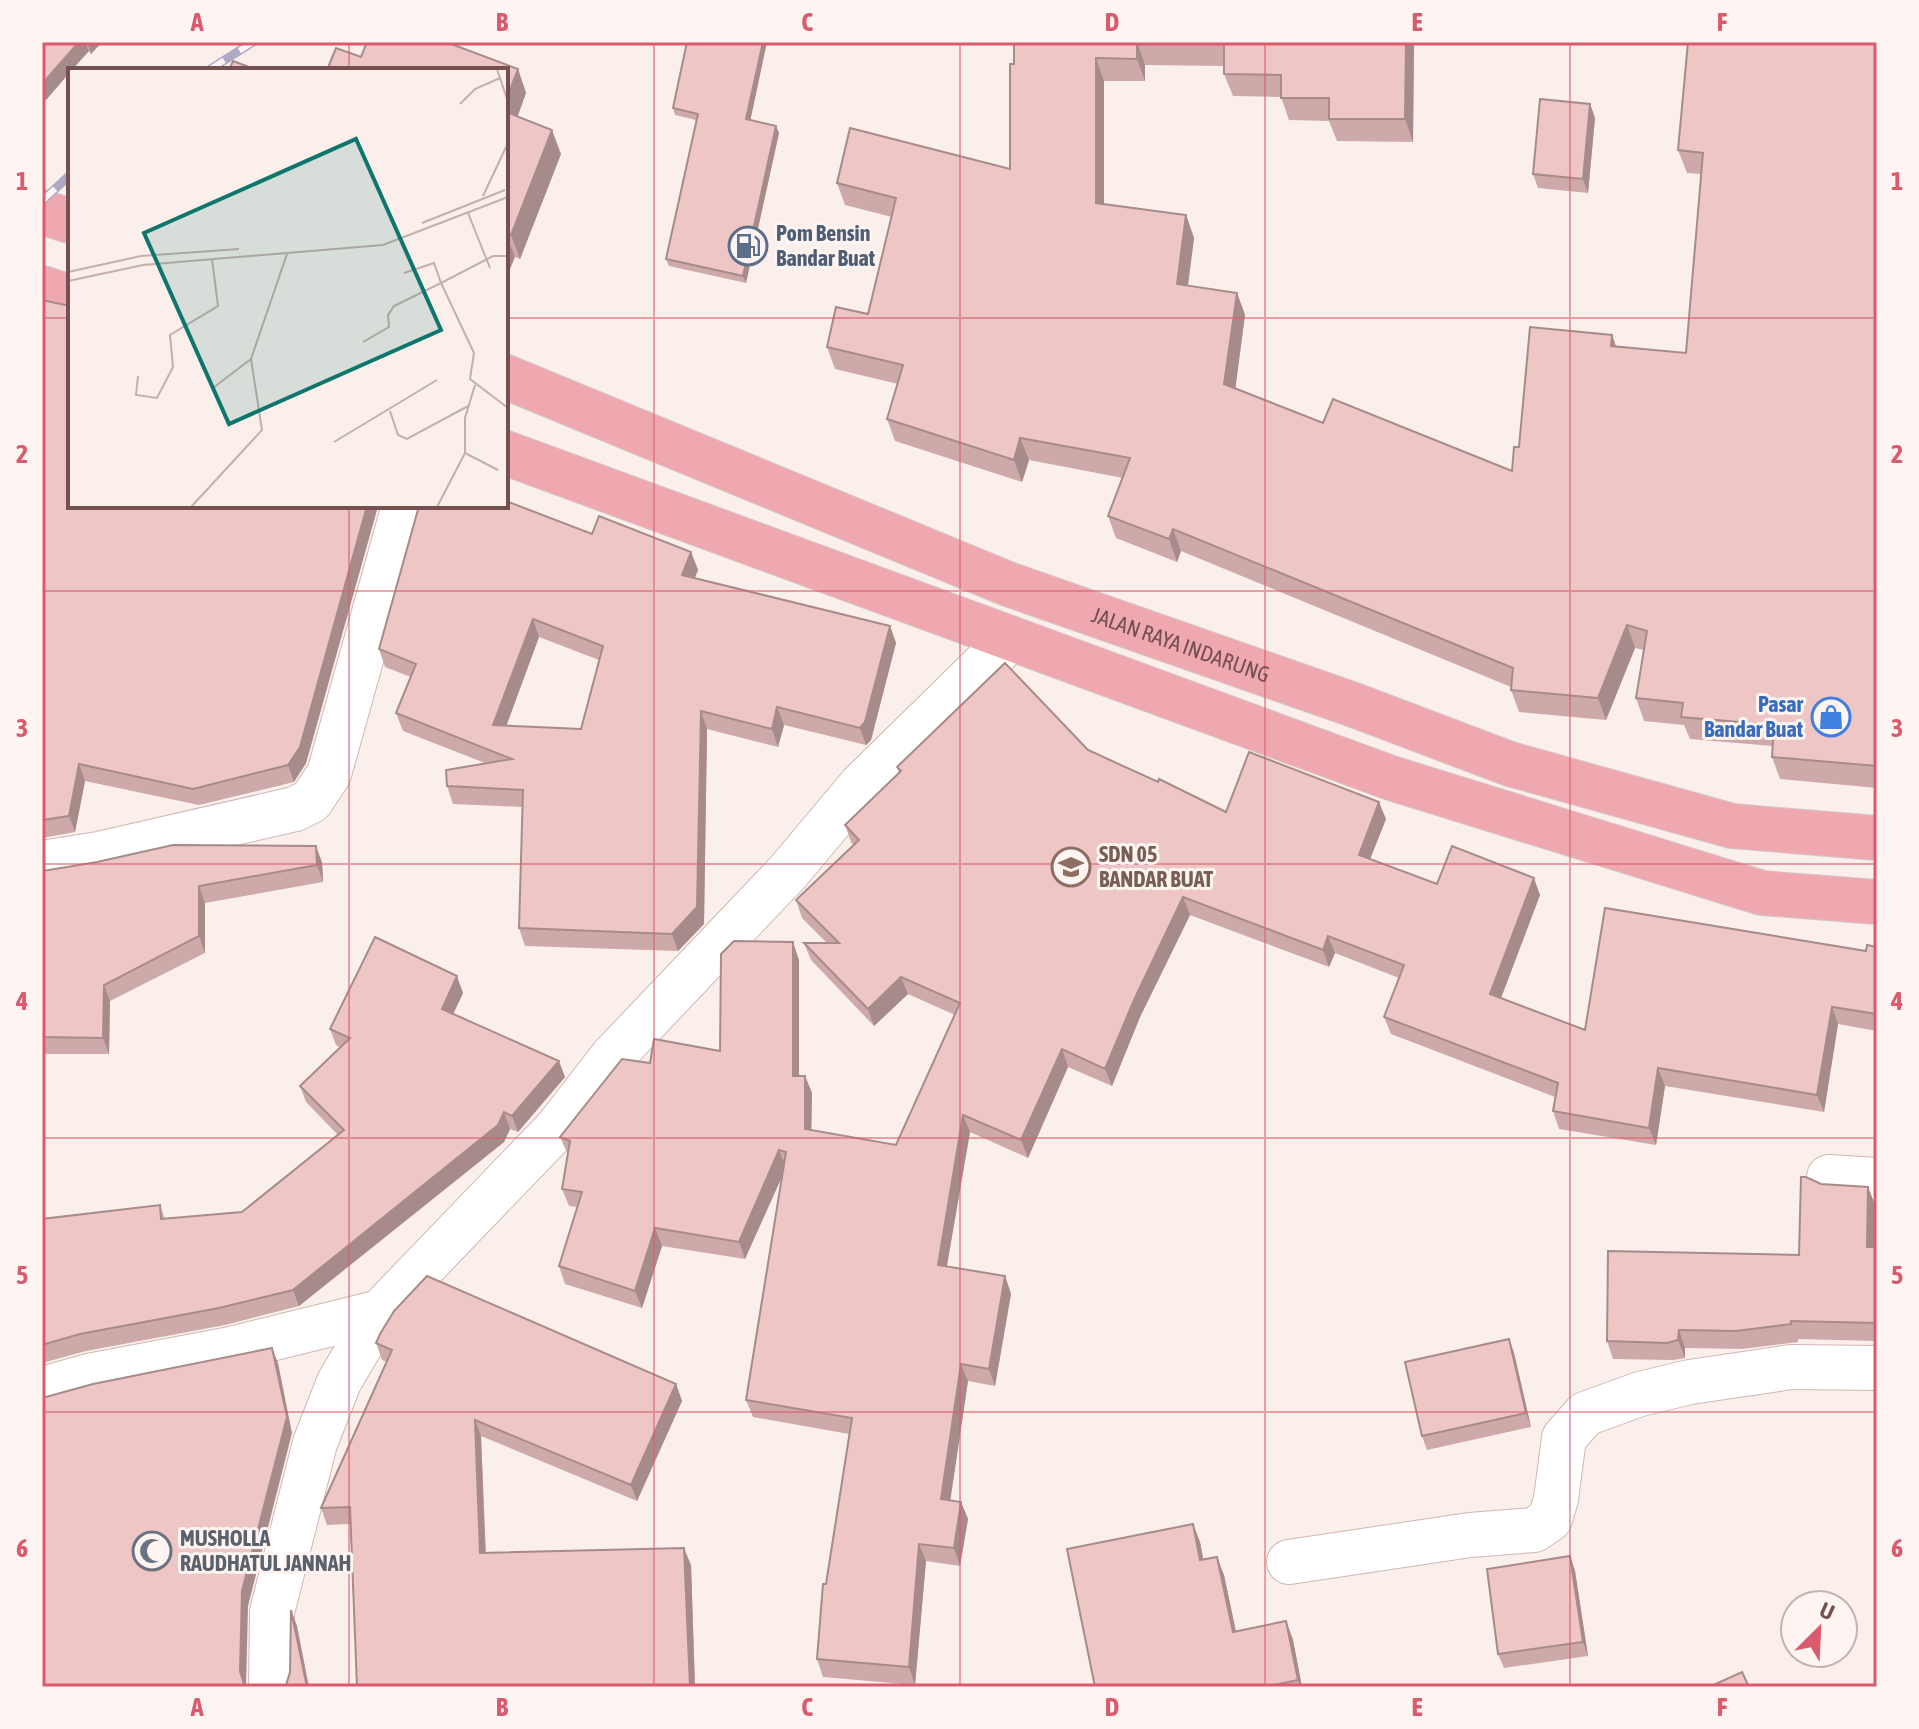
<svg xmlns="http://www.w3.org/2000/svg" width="1919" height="1729" viewBox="0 0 1919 1729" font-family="'Asap Condensed',sans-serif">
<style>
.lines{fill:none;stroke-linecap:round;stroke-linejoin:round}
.street-casing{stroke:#cfb7b4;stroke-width:46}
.highway-casing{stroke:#d5caca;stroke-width:46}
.street{stroke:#fff;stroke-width:44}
.highway{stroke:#efa8af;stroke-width:44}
.rail-casing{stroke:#aea9c5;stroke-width:9}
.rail{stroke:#fef4f1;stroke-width:6;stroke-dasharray:18;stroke-linecap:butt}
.wall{fill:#cdaaa9;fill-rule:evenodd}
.shaded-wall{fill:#a78b8a}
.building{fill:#eec6c5;stroke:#a78b8a;stroke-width:2;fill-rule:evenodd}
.grid{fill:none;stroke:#da5b6d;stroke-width:2;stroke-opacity:0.55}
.labels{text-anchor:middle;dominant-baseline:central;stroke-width:6;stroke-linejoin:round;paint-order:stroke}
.service-label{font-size:22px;font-weight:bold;fill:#4e5e75;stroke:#fef4f1;text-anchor:start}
.street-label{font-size:22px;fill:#745050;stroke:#fef4f1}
.shop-label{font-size:22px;font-weight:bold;fill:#366cbe;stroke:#fef4f1;text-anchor:end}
.education-label{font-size:22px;font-weight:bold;fill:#785e54;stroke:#fef4f1;text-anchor:start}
.worship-label{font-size:22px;font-weight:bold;fill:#5b616d;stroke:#fef4f1;text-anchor:start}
.inset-road{fill:none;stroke:#c5afad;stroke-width:2}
.view{fill:#0f766e;fill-opacity:0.15;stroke:#0f766e;stroke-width:4}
.inset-edge{fill:none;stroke:#745050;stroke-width:4}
.neatline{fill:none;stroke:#da5b6d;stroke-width:3}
.grid-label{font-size:26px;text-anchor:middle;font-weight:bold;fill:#da5b6d}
</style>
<rect width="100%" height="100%" fill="#fbefeb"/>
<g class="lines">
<defs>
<path id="street" d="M42,863L99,854L295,809L311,801L329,774L404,506
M1829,1177L1877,1180
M42,1389L93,1375L230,1349L380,1312
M1289,1562L1470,1535L1534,1530L1550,1519L1556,1499L1564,1438L1585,1414L1640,1394L1690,1382L1791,1367L1877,1368
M271,1687L272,1612L315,1443L339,1382L380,1312L557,1128L612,1057L788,872L861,785L1009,640"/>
<g id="highway">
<path d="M42,212L70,221"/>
<path d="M42,288L70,297"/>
<path id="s1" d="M506,377L1008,584L1354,705L1510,764L1732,826L1877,838"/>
<path d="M506,453L1391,778L1762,893L1877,902"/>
</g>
</defs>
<use href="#street" class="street-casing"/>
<use href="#highway" class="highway-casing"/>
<use href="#street" class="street"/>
<use href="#highway" class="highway"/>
<defs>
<path id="rail" d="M209,70L253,42
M42,201L70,175"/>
</defs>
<use href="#rail" class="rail-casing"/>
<use href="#rail" class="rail"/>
</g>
<path class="wall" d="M42,42H102L91,54L89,51L70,70V72L46,100L42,96Z
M1014,42H1414L1413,142L1337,141L1329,121L1289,120L1281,97L1233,96L1224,74V66L1145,65V81H1104V204L1186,215L1194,238L1188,286L1237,293L1245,315L1235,388L1323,423L1512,471L1519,447L1617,346L1686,353L1701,174L1687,173L1678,150L1877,42V788L1780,779L1772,757L1773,746L1690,739L1684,725L1644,721L1636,698L1644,650L1635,648L1606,720L1519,712L1511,690V687L1181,551L1177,562L1116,538L1108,516L1123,478L1029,460L1022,482L895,441L887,419L898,384L835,369L827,347L868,314L892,217L845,205L837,183L1010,169Z
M361,57L518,69L526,93L517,117L561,154L520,259L515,257Z
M1590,104L1595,118L1588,193L1538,188L1533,174Z
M673,108L776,126L779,133L746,283L669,266L666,259L696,120L675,115Z
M42,300L70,506H378L306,763L294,782L199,805L85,781L75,832L42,838Z
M592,534L691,552L698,570L694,578L890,626L896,643L871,740L866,745L784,725L778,747L707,729L704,924L678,951L525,946L519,928L523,807L453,804L447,786L485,763L403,731L396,713L411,677L385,667L379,649ZM539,637L599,660L581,729L506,726Z
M1088,750L1226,812L1386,819L1370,859L1437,884L1540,895L1501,998L1585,1030L1866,951L1877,947V1031L1838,1024L1824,1112L1665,1086L1656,1145L1559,1129L1553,1111L1555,1097L1391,1034L1384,1017L1399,978L1335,953L1329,967L1190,915L1140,1017L1112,1086L1068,1067L1028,1158L970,1132L947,1266L1005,1276L1011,1294L995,1386L968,1381L950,1500L961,1502L968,1519L960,1566L926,1561L915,1685L823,1677L817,1659L826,1584L849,1434L753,1417L746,1400L782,1175L745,1259L662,1246L642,1308L565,1284L559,1266L577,1207L569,1206L562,1189L568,1155L560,1137L650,1063L720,1051L799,960V1076H805L812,1093L811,1130L896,1145L955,1015L908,994L874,1026L811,960L804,943H827L802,918L796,900L853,845L851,842L845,825L899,773L897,767Z
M322,862L323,882L205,903V953L110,1001L109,1054H42V871Z
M463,993L453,1014L565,1077L518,1132L510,1129L504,1142L299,1306L225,1325L86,1351L42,1363V1219L160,1205L165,1219L242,1212L338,1135L306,1102L300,1086L341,1048L336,1045L330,1029Z
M1821,1184L1868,1187L1875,1205L1874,1247H1877V1341L1798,1339V1342L1742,1349L1685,1348V1358L1673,1360L1613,1359L1607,1341L1799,1255Z
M1509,1339L1514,1353L1531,1427L1427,1450L1422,1436Z
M376,1343L676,1384L682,1401L637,1501L481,1436L486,1553L691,1565L695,1687H357L350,1524L327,1525L321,1508L387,1362L382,1360Z
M1193,1524L1200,1542L1203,1560L1224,1575L1236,1632L1286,1621L1293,1640L1302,1687H1095Z
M1570,1556L1575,1571L1588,1656L1504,1668L1498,1654Z"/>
<path class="shaded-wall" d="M79,42H85L89,51L72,70H70V72L46,100L42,88V84Z
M87,42H102L91,54Z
M763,42H767L749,127L746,119Z
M1137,42L1145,65V81L1137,59Z
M1406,42H1414L1413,142L1405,119Z
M1096,58L1104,81V225L1096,203Z
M518,69L526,93L511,135L506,122V100Z
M1590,104L1595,118L1588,193L1583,179Z
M776,126L779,133L746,283L743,276Z
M552,130L561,154L520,259L511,235Z
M1186,215L1194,238L1185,306L1177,284Z
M506,234L515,257L506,279Z
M1237,293L1245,315L1233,407L1224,384Z
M1612,335L1620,357L1611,346Z
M1020,438L1029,460L1022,482L1014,460Z
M367,506H378L306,763L294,782L288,765Z
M1173,529L1181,551L1177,562L1169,539Z
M691,552L698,570L689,593L682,575Z
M533,619L539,637L500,743L493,725Z
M1627,625L1635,648L1606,720L1598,698Z
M890,626L896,643L871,740L866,745L860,728Z
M777,707L784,725L778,747L772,729Z
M701,711L707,729L704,924L678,951L672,934Z
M79,764L85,781L75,832L69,816Z
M1379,802L1386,819L1365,872L1359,855Z
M316,846L322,862L323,882L317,865Z
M1534,878L1540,895L1496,1011L1490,994Z
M199,886L205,903V953L199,936Z
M1183,897L1190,915L1140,1017L1112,1086L1105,1069L1134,1000Z
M1328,936L1335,953L1329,967L1323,950Z
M793,942L799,960V1093L793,1076Z
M457,976L463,993L448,1025L442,1009Z
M901,977L908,994L874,1026L868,1009Z
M104,985L110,1001L109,1054L103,1038Z
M1832,1007L1838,1024L1824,1112L1817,1095Z
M1062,1049L1068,1067L1028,1158L1021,1140Z
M559,1061L565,1077L518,1132L512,1116Z
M1658,1068L1665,1086L1656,1145L1649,1128Z
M805,1076L812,1093L811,1146L805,1129Z
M504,1112L510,1129L504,1142L299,1306L293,1290Z
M963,1115L970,1132L944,1282L938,1265Z
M779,1150L786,1168L745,1259L739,1242Z
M1868,1187L1875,1205L1874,1264L1867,1247Z
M655,1228L662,1246L642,1308L635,1291Z
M1005,1276L1011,1294L995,1386L989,1369Z
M1679,1330L1685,1348V1358L1678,1340Z
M1509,1339L1514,1353L1531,1427L1526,1413Z
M272,1348L278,1363L292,1433L248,1606L246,1687H245L240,1671L242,1591Z
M961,1364L968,1381L948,1516L941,1499Z
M676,1384L682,1401L637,1501L631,1485Z
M475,1420L481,1436L486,1570L480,1553Z
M961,1502L968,1519L960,1566L954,1548Z
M1193,1524L1200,1542L1207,1579L1200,1560Z
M919,1544L926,1561L915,1685L909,1667Z
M684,1548L691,1565L695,1687H690Z
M1570,1556L1575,1571L1588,1656L1583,1642Z
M1217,1557L1224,1575L1240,1651L1233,1632Z
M291,1610L297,1626L309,1687H307Z
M1286,1621L1293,1640L1302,1687H1300L1298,1680Z"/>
<path class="building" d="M42,42H79L42,84Z
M367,42H446L518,69L506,100V70H327L336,48L361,57Z
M687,42H763L746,119L776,126L743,276L666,259L698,114L673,108Z
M1014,42H1406L1405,119H1329V98H1281V75L1224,74V44L1137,42V59L1096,58V203L1186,215L1177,284L1237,293L1224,384L1323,423L1333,399L1512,471L1514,447H1519L1530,327L1612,335L1611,346L1686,353L1703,153L1678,150L1688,42H1877V766L1772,757L1774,725L1681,717L1683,703L1636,698L1647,631L1627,625L1598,698L1511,690L1513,668L1173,529L1169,539L1108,516L1130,458L1020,438L1014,460L887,419L903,365L827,347L836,307L868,314L896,198L837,183L850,128L1010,169V64H1014Z
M233,61L257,70H229Z
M1540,99L1590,104L1583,179L1533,174Z
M506,112L552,130L511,235L506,233Z
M42,300L70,306V506H367L300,747L288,765L193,789L79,764L69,816L42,820Z
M506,501L592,534L599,516L691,552L682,575L890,626L865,722L860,728L777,707L772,729L701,711L697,907L672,934L519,928L523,790L447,786L446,770L512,759L396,713L416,664L379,649L419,506H506ZM533,619L603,646L581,729L493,725Z
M1005,663L1088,750L1158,782L1159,779L1226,812L1249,752L1379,802L1359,855L1437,884L1452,846L1534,878L1490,994L1585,1030L1605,908L1866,951L1867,945L1877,947V1014L1832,1007L1817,1095L1658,1068L1649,1128L1553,1111L1558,1083L1384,1017L1404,965L1328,936L1323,950L1183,897L1134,1000L1105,1069L1062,1049L1021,1140L963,1115L938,1265L1005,1276L989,1369L961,1364L941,1499L961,1502L954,1548L919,1544L909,1667L817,1659L823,1584H826L852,1418L746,1400L786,1152L779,1150L739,1242L655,1228L635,1291L559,1266L582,1192L562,1189L570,1141L560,1137L622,1059L650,1063L654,1039L720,1051L721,954L734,941L793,942V1076H805V1129L896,1145L960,1003L901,977L868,1009L804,943H839L796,900L859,840L845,825L901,771L897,767Z
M173,845L316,846L317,865L199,886V936L104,985L103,1038L42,1037V871L97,862Z
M375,937L457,976L442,1009L559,1061L512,1116L504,1112L498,1125L293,1290L219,1308L80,1334L42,1345V1219L160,1205L161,1219L242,1212L344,1130L300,1086L350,1038L330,1029Z
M1801,1177H1806L1821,1184L1868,1187L1867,1247H1877V1323L1791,1321V1324L1736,1331L1679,1330L1678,1340L1667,1343L1607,1341L1608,1251L1799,1255Z
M427,1276L676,1384L631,1485L475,1420L480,1553L684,1548L690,1687H357L350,1507L321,1508L392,1350L376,1343L380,1334L394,1311Z
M1509,1339L1526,1413L1422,1436L1405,1362Z
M272,1348L287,1417L242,1591L240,1671L244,1684L247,1687H42V1398L93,1384Z
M1193,1524L1200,1560L1217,1557L1233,1632L1286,1621L1298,1680L1264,1687H1095L1067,1549Z
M1570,1556L1583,1642L1498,1654L1487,1569Z
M291,1610L307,1687H284L286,1685L290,1672Z
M1742,1672L1749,1687H1709Z"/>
<path class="grid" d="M349,42V70M654,42V1687M960,42V1687M1265,42V1687M1570,42V1687M42,318H70M506,318H1877M349,506V1687M42,591H1877M42,864H1877M42,1138H1877M42,1412H1877"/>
<defs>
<symbol id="fuel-ring" viewBox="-11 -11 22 22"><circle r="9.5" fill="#fef4f1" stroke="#5c6f8a" stroke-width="1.5"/><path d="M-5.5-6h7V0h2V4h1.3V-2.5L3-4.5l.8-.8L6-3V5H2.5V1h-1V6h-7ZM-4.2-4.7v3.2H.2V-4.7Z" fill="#5c6f8a"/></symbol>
<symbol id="shop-ring" viewBox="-11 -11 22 22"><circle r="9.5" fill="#fef4f1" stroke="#3f7fe0" stroke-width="1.5"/><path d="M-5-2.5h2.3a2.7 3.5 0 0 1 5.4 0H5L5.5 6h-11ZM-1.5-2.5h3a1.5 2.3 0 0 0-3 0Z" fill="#3f7fe0"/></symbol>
<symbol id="school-ring" viewBox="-11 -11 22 22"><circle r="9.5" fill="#fef4f1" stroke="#8d6e63" stroke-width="1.5"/><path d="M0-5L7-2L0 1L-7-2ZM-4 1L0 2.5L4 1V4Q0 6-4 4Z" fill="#8d6e63"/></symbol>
<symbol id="mosque-ring" viewBox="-11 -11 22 22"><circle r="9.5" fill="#fef4f1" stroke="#6b7280" stroke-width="1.5"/><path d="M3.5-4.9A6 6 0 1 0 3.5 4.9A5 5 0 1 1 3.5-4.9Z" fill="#6b7280"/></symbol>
</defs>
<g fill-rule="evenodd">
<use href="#fuel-ring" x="726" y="224" width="44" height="44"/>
<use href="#shop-ring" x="1809" y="695" width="44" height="44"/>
<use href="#school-ring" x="1049" y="845" width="44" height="44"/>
<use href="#mosque-ring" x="130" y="1529" width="44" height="44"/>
</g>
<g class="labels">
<g class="service-label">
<text x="776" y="233">Pom Bensin<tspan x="776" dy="25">Bandar Buat</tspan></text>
</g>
<g class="street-label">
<text stroke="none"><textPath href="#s1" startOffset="726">JALAN RAYA INDARUNG</textPath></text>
</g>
<g class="shop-label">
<text x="1803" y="704">Pasar<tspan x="1803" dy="25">Bandar Buat</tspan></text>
</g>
<g class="education-label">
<text x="1099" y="854">SDN 05<tspan x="1099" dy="25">BANDAR BUAT</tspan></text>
</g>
<g class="worship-label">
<text x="180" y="1538">MUSHOLLA<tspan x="180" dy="25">RAUDHATUL JANNAH</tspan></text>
</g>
</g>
<g transform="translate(68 68)">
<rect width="440" height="440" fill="#fbefeb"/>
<path class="inset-road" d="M429,1L440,34M392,36L407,21L432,10M415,128L440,75M400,145L422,200M354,155L437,122M440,188H425L373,215L406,285L402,311L440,340M0,204L73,188L171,181M0,213L75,197L315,177L440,129M295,274L321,259L320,247L326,238L373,215L366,195L336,205M70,308L68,327L89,330L105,299L102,267L150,238L144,191M145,320L183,291M322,343L330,367L339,371L402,337M266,374L369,312M397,385L430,402M123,439L194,362L183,291L219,186M369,439L397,385V350L407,317"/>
<path class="view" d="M288,71L373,262L161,356L76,165Z"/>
<rect width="440" height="440" class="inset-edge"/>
</g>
<rect width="1919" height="1729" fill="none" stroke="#fef4f1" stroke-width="88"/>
<g transform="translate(1819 1629) rotate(24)"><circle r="38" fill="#fef4f1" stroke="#c7b2b1" stroke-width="2"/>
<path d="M0-6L14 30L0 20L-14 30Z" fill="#da5b6d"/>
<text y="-12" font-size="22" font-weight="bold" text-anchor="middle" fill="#745050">U</text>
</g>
<rect x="44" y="44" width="1831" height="1641" class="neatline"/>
<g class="grid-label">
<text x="197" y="31">A</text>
<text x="502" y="31">B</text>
<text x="807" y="31">C</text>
<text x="1112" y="31">D</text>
<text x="1417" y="31">E</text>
<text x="1722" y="31">F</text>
<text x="22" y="190">1</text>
<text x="1897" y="190">1</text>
<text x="22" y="463">2</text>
<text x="1897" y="463">2</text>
<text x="22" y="737">3</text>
<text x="1897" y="737">3</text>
<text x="22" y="1010">4</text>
<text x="1897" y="1010">4</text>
<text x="22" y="1284">5</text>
<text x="1897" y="1284">5</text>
<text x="22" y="1557">6</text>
<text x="1897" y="1557">6</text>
<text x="197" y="1716">A</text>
<text x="502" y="1716">B</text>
<text x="807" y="1716">C</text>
<text x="1112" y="1716">D</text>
<text x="1417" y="1716">E</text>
<text x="1722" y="1716">F</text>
</g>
</svg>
